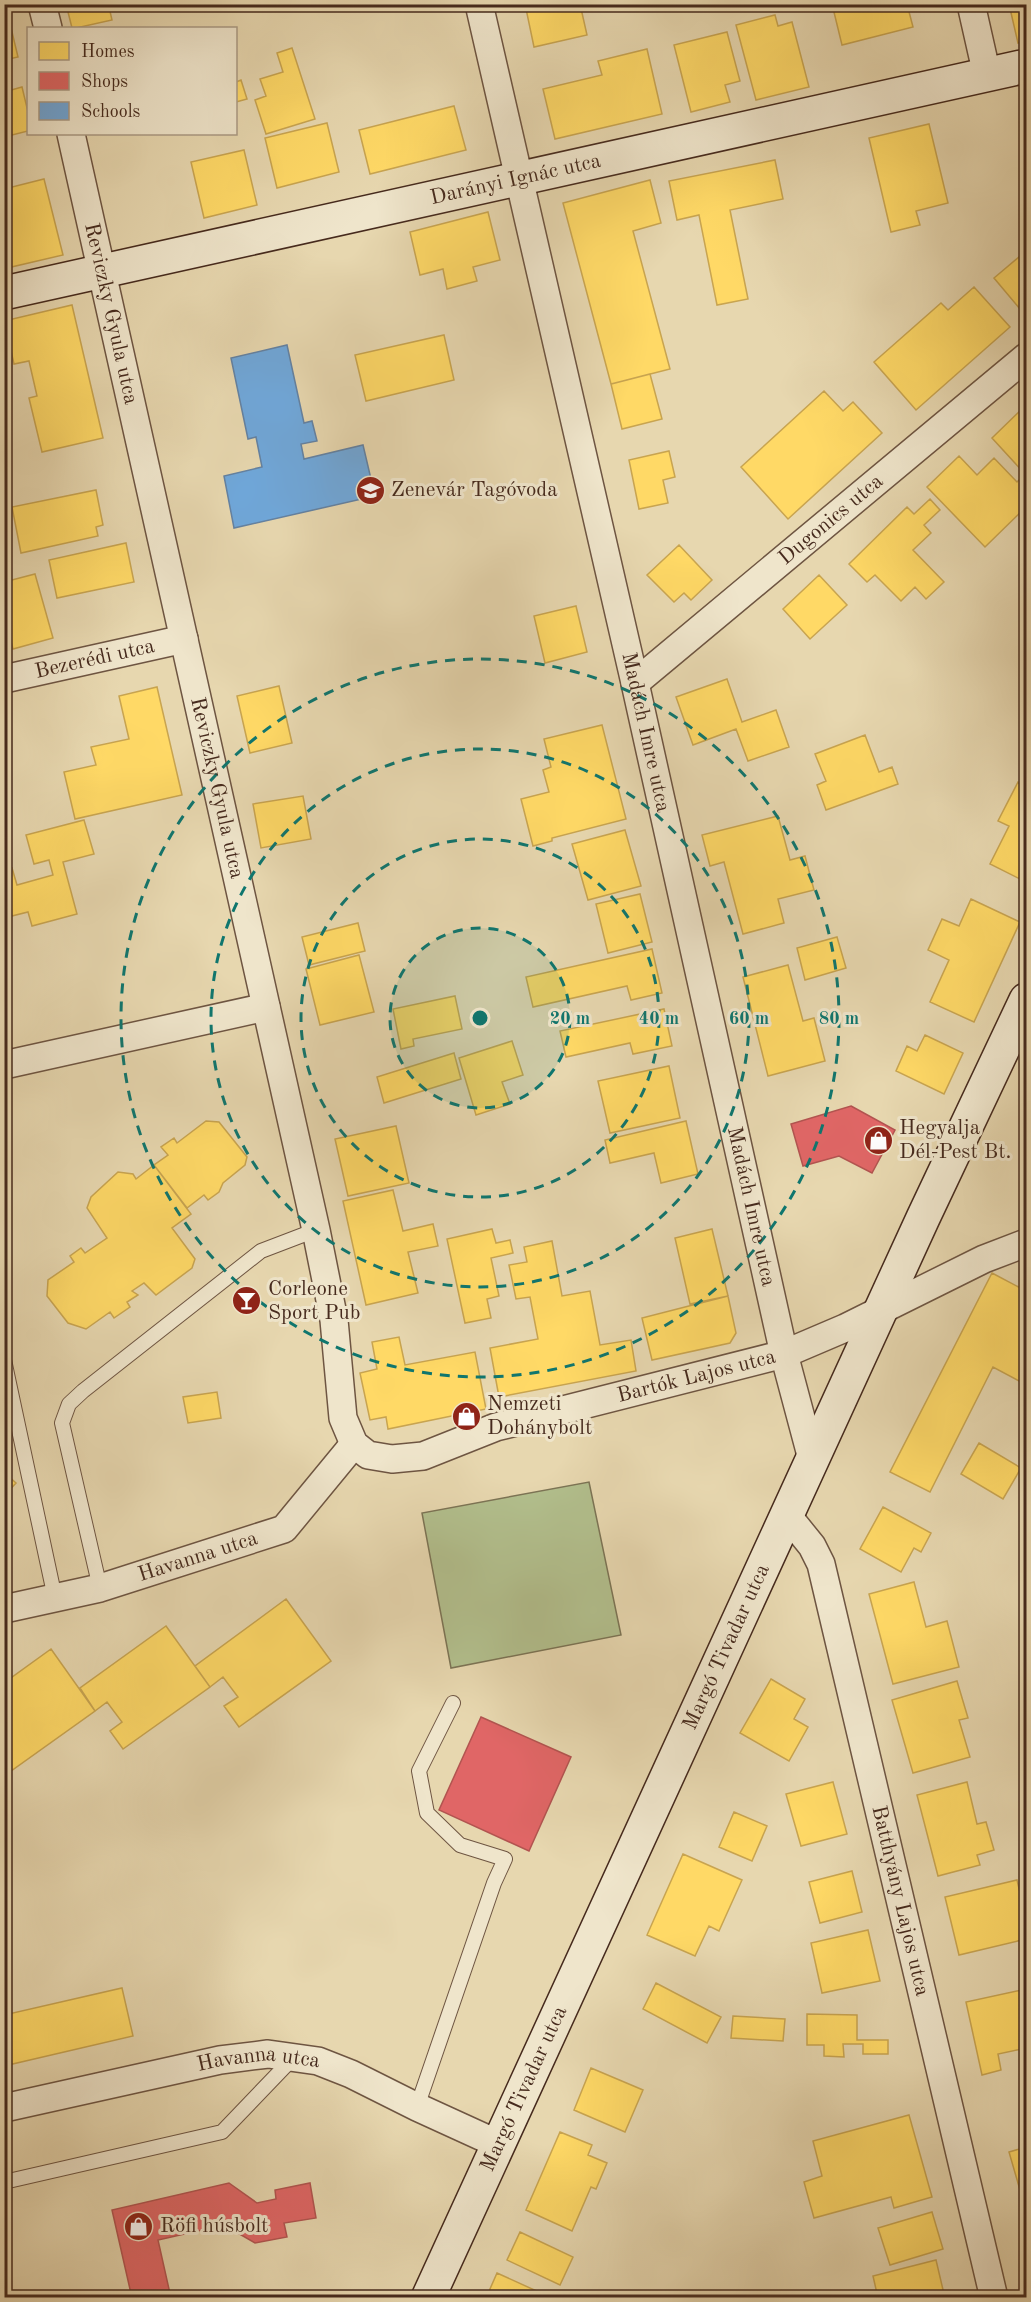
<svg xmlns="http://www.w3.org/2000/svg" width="1031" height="2302" viewBox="0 0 1031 2302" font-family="'Old Standard TT',serif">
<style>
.green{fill:#b2bf8d;stroke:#7c7455;stroke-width:1.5}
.homes{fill:#ffd966;stroke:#c8a450;stroke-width:1.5}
.shops{fill:#e06666;stroke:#b25450;stroke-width:1.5}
.schools{fill:#6fa8dc;stroke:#6382a3;stroke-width:1.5}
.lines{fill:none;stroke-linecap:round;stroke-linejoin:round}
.lane-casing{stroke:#6e5542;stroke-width:16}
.street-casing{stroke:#6e5542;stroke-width:30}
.secondary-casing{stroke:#462a1d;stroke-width:36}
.lane{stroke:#efe5cb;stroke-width:14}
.street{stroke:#efe5cb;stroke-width:27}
.secondary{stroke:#efe5cb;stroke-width:33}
.ring{fill:none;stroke:#0f766e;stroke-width:3;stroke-dasharray:10 8}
.labels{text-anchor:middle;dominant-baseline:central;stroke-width:6;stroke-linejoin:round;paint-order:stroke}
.street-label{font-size:21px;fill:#462a1d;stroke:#efe5cb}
.poi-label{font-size:21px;fill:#462a1d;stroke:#efe5cb;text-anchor:start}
.centre{fill:#0f766e;stroke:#efe5cb;stroke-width:3}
.ring-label{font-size:18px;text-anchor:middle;font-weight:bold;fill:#0f766e;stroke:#efe5cb;stroke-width:6;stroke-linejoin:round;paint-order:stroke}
</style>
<rect width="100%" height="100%" fill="#e7d7af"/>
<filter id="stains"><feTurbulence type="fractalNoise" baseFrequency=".00333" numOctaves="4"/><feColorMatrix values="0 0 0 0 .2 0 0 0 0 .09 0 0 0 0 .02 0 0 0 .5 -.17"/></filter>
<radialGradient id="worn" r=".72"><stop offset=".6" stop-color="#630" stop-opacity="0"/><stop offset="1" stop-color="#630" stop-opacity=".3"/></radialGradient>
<path class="green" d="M589,1482L621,1635L451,1668L422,1513Z"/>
<path class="homes" d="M66,4H118L109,7L112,20L76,28H72Z
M329,4H349L330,9Z
M525,4H580L587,35L534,47Z
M832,4H907L913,27L842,45Z
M1009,4H1026V41L1018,43Z
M6,7L18,57L4,60V8Z
M775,15L778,26L792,22L809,87L756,100L736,25Z
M727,32L740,81L725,85L730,102L691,112L674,45Z
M292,48L315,119L266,134L255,100L266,96L260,79L283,72L277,53Z
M647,49L662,114L555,139L543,89L602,75L598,61Z
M241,80L247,99L236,102V82Z
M22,87L28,112V131L4,137V92Z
M454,106L466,150L370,174L359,130Z
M327,123L339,172L277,188L265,138Z
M929,124L948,203L916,211L920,225L891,232L869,138Z
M244,150L257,205L204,218L191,162Z
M775,160L783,199L730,210L748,299L717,305L699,215L677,220L669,181Z
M44,179L63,255L7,268L4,257V189Z
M650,180L661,223L633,231L670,369L611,384L563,203Z
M488,212L500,260L473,267L477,281L447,289L443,269L420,275L410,232Z
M1026,251V313L1025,315L994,278Z
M974,287L1010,327L916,410L874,362L941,303L948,310Z
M72,305L103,438L42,452L29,398L37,396L29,361L14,364L4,321Z
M444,335L454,380L366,401L355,355Z
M650,374L662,419L622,429L611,384Z
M824,391L843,411L853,402L882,433L788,519L741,467Z
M1026,405V471L1024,473L992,438Z
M669,451L675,477L663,480L668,503L639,509L629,460Z
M959,456L977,475L994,458L1017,482L1026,473V507L985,547L927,487Z
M96,490L103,525L96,527L98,536L21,553L12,507Z
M930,499L940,510L924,525L931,533L913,550L944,582L926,599L915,587L901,601L875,575L867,582L849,564L907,507L914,514Z
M126,543L134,582L57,598L49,560Z
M679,545L712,580L691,600L684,593L674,602L647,575Z
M35,574L53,638L13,649L4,615V582Z
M819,575L847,605L810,639L783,609Z
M576,606L587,652L545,663L534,616Z
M727,679L742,722L776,710L789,747L748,761L736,729L693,745L676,697Z
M279,686L292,743L250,753L237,696Z
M157,687L182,795L75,819L64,772L96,765L91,747L129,739L119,696Z
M602,725L626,819L552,838V841L533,846L521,799L549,792L543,770L551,767L544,739Z
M865,735L879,772L892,767L898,784L826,810L817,785L826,781L815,754Z
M4,773L11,799L4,801Z
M1018,782L1026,786V882L990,864L1009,826L998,821Z
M303,796L311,839L261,848L253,804Z
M778,816L790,860L805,856L814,890L778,899L784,923L743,934L724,862L710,866L702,835Z
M84,820L94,854L63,862L77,914L32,926L28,912L4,918V870L12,868L17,885L53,875L49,860L34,864L26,835Z
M625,830L641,886L588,900L572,844Z
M640,894L652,942L608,953L596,904Z
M971,899L1020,922L974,1022L930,1002L949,960L928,950L942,919L959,926Z
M358,923L365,951L309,965L302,937Z
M837,937L846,968L805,980L797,948Z
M652,949L662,993L631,1000L627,986L533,1007L526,977Z
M359,955L374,1012L320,1025L306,969Z
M788,965L803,1021L814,1018L825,1061L768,1076L743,977Z
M455,996L462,1029L413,1039L414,1046L401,1049L393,1009Z
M664,1009L672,1046L633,1054L630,1043L566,1057L560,1031Z
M925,1035L963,1053L944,1094L896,1071L907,1046L917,1051Z
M512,1041L523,1075L502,1082L510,1104L476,1115L459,1058Z
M454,1053L461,1079L384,1103L377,1077Z
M669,1066L680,1118L610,1133L598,1081Z
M206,1121L219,1122L247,1157L245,1165L223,1183L219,1192L208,1200L204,1195L187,1208L154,1165L168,1155L161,1147L174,1138L177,1143Z
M686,1121L698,1174L661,1183L654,1153L610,1163L605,1140Z
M396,1126L409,1183L348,1196L335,1139Z
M154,1165L191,1214L172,1228L195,1259L192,1268L156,1295L144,1283L132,1291L138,1295L127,1302L130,1307L114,1318L110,1312L86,1329L68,1323L47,1296L48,1280L74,1262L70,1256L81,1248L85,1253L107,1238L87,1208L91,1197L118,1172L133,1174L136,1179Z
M393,1190L403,1231L433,1224L438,1246L408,1252L418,1293L366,1305L343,1201Z
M492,1229L496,1243L510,1240L513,1253L491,1258L499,1296L487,1299L491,1318L465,1323L447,1239Z
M712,1229L728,1296L690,1304L675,1238Z
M552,1241L562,1296L590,1291L600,1345L631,1340L636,1371L499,1397L490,1348L538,1339L530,1297L516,1299L509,1265L527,1262L524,1247Z
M992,1273L1026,1291V1367L1019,1381L993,1367L930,1492L890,1472Z
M728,1296L736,1333L730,1343L652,1360L642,1318Z
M399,1337L405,1365L475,1352L486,1409L388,1429L386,1417L370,1420L360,1373L377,1369L372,1342Z
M217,1392L221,1418L188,1423L183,1397Z
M979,1443L1021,1468L1003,1499L961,1474Z
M4,1472L16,1483L4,1496Z
M883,1507L931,1533L921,1552L914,1548L901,1572L860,1549Z
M1026,1519V1536L1021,1521Z
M914,1582L926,1627L947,1621L959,1667L893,1684L869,1594Z
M286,1599L331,1661L239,1727L224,1706L238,1697L223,1677L210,1687L195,1666Z
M166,1626L210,1687L123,1749L110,1731L122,1722L107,1702L95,1711L80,1688Z
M51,1649L95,1711L4,1776V1683Z
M771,1679L805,1699L794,1719L808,1727L789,1761L740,1733Z
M957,1681L968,1718L959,1720L970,1757L913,1773L892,1700Z
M833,1782L847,1834L801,1846L786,1794Z
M967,1782L977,1824L986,1822L994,1850L977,1855L980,1865L938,1876L917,1795Z
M734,1812L767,1826L752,1861L719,1847Z
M683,1854L742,1880L719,1931L709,1926L695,1956L647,1935Z
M852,1871L862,1912L820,1923L809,1882Z
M1017,1880L1026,1918V1939L959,1955L945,1897Z
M868,1930L880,1981L822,1993L811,1943Z
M656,1983L721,2017L707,2043L643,2009Z
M122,1988L133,2036L4,2066V2015Z
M1026,1989V2027L1025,2028L1026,2048L998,2054L1001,2070L982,2075L966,2002Z
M807,2014L857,2015V2040H888V2054H863V2044H843L844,2057L824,2056V2045H807Z
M733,2016L785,2019L783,2041L731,2038Z
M591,2068L643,2090L625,2132L574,2110Z
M909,2115L932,2197L894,2208L891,2197L814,2218L804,2182L822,2176L813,2141Z
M560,2132L592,2145L588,2155L607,2163L596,2189L591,2187L572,2231L526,2210Z
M1026,2147V2189L1020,2190L1009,2152Z
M932,2212L943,2249L890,2265L878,2228Z
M520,2232L573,2257L560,2285L507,2260Z
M936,2260L944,2294L931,2298H878L873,2276Z
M497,2273L552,2298H486Z"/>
<path class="shops" d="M851,1106L895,1130L872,1173L839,1156L803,1166L791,1124Z
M481,1717L571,1757L529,1851L439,1810Z
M229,2183L257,2203L276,2199L275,2190L310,2183L316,2218L284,2223L287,2237L255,2243L224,2225L158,2240L171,2298H132L112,2210Z"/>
<path class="schools" d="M287,345L304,423L312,421L317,441L301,444L304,459L363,445L375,496L234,528L224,476L262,467L256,437L248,439L231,358Z"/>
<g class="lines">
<defs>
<path id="lane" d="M4,1360L55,1598
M100,1588L62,1423L69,1404L83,1391L261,1251L316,1230
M417,2107L494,1883L505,1859L460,1845L427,1813L419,1771L453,1703
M4,2182L222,2132L294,2057"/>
<g id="street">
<path d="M42,4L48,28"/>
<path id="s1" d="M479,4L635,683L784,1354L812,1459"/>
<path d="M971,4L987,75"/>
<path id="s2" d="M71,134L316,1230L334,1320L343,1418L354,1444L368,1455L392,1459L423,1456L496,1427L784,1354L845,1328L984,1259L1026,1243"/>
<path id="s3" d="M4,679L184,639"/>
<path id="s4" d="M635,683L1026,357"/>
<path d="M4,1065L266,1007"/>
<path id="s5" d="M787,1515L812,1546L821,1564L994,2298"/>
<path id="s6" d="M4,1609L100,1588L284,1529L354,1444"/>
<path id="s7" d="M4,2108L220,2060L268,2054L318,2061L351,2074L417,2107L498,2144"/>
</g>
<g id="secondary">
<path id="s8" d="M4,293L1026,66"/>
<path id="s9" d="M428,2298L923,1218L1026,1000"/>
</g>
</defs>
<use href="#lane" class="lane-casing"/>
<use href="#street" class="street-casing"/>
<use href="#secondary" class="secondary-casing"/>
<use href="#lane" class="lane"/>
<use href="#street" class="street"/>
<use href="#secondary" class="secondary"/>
</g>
<circle cx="480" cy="1018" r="90" fill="#0f766e" fill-opacity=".12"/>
<g class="ring">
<circle cx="480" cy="1018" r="90"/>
<circle cx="480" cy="1018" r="179"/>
<circle cx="480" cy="1018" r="269"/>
<circle cx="480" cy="1018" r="359"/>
</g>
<defs>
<symbol id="school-disc" viewBox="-11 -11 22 22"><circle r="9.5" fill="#8f2418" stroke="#efe5cb"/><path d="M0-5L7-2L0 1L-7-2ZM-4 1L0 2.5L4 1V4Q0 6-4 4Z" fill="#fff"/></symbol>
<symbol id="shop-disc" viewBox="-11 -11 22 22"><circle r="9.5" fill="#8f2418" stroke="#efe5cb"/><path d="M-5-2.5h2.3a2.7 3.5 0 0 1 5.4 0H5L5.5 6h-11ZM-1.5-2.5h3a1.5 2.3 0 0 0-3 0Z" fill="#fff"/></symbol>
<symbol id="bar-disc" viewBox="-11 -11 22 22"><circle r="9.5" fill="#8f2418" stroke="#efe5cb"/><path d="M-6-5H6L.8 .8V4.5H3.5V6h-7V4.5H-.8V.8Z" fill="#fff"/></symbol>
</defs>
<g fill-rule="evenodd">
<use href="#school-disc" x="354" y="474" width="33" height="33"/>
<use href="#shop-disc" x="862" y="1124" width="33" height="33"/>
<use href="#bar-disc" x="230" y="1284" width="33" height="33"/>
<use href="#shop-disc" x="450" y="1400" width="33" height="33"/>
<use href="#shop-disc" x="122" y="2210" width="33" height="33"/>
</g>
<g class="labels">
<g class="street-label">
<text stroke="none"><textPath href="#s8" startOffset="524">Darányi Ignác utca</textPath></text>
<text stroke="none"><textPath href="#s2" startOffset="184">Reviczky Gyula utca</textPath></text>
<text stroke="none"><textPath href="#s4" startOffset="255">Dugonics utca</textPath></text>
<text stroke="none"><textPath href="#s3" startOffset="93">Bezerédi utca</textPath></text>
<text stroke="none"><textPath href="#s1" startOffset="747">Madách Imre utca</textPath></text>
<text stroke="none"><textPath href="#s2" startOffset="670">Reviczky Gyula utca</textPath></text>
<text stroke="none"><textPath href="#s1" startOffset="1233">Madách Imre utca</textPath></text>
<text stroke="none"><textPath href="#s2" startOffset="1700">Bartók Lajos utca</textPath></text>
<text stroke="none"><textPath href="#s6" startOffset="201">Havanna utca</textPath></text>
<text stroke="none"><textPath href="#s9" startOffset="716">Margó Tivadar utca</textPath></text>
<text stroke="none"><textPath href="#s5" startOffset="406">Batthyány Lajos utca</textPath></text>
<text stroke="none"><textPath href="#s7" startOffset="260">Havanna utca</textPath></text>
<text stroke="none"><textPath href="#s9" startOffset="230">Margó Tivadar utca</textPath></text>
</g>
<g class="poi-label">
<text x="391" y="490">Zenevár Tagóvoda</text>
<text x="899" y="1128">Hegyalja<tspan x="899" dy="24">Dél-Pest Bt.</tspan></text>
<text x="268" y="1289">Corleone<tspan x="268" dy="24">Sport Pub</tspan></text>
<text x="487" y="1404">Nemzeti<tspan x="487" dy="24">Dohánybolt</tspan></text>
<text x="160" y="2226">Röfi húsbolt</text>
</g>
</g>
<circle cx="480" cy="1018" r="9" class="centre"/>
<g class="ring-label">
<text x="570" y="1024">20 m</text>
<text x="659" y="1024">40 m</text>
<text x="749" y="1024">60 m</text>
<text x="839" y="1024">80 m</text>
</g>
<rect width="1031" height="2302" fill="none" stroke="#e7d7af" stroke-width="24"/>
<rect x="6" y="6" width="1019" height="2290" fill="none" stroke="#462a1d" stroke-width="3"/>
<rect x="12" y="12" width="1007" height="2278" fill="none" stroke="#462a1d" stroke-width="1.5"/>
<rect x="27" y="27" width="210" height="108" fill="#efe5cb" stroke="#ab9a85" stroke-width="1.5"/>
<rect x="39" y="42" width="30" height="18" fill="#ffd966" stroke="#ab9a85" stroke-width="1.5"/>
<text x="81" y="57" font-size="18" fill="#462a1d">Homes</text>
<rect x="39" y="72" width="30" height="18" fill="#e06666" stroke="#ab9a85" stroke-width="1.5"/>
<text x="81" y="87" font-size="18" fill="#462a1d">Shops</text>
<rect x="39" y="102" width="30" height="18" fill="#6fa8dc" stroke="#ab9a85" stroke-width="1.5"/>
<text x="81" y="117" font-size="18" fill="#462a1d">Schools</text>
<rect width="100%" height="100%" filter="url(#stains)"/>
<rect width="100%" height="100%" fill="url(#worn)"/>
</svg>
